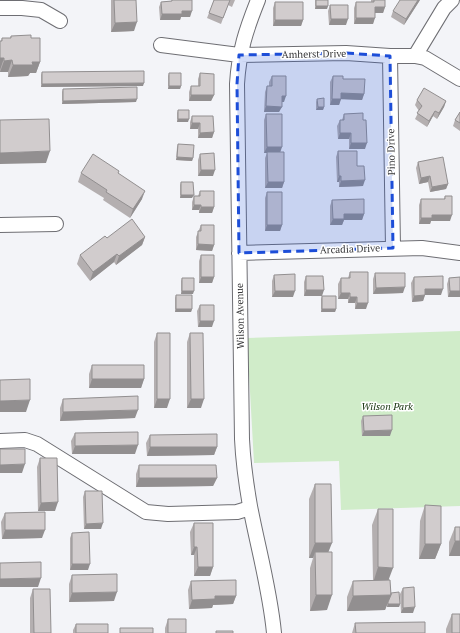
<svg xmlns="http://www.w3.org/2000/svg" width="460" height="633" viewBox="0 0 460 633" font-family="'PT Serif',serif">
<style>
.green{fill:#d0ecc9}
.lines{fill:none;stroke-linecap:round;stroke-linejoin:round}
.minor-casing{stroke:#6e6e73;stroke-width:16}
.minor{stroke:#fff;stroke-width:14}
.wall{fill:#b4afb0}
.shaded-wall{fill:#928f90}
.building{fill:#d1cccd;stroke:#928f90}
.marked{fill:#1d4ed8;fill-opacity:0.2;stroke:#1d4ed8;stroke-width:3;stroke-dasharray:8 5;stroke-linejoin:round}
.labels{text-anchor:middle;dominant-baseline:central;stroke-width:3;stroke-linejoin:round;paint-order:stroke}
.street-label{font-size:10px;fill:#39393b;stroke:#fff}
.park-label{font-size:10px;font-style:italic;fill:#14320c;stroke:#fff}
</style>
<rect width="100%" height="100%" fill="#f3f4f8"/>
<path class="green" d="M460,331V506L341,510L339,461L254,463L247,338Z"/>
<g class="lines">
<defs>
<path id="minor" d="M258,0C246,30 239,51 237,84L242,439C243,461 246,483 250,506C258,548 270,590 274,633
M0,8H22L41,10L60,21
M161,45L239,55L346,53L390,56H415L425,58L460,79
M390,56L393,248
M415,56L444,8L452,0
M0,225L56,224
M239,253L422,248L460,253
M0,441L25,440L37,444L146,512L168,514L237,512L250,508"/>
</defs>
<use href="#minor" class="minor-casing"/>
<use href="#minor" class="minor"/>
</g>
<path class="wall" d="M111,0H136L134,31L111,32Z
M172,0H192L190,17H181L180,20H160L159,7L161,2L171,1Z
M214,0H235L232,7L228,5L221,24L207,18Z
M315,0H328L327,9H315Z
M371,0H385V7L383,13H375L373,24H354V8L356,2H371Z
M420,0L404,25L391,17L393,11Z
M275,2L303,20L301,26H273V8Z
M330,5L346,25H329L328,11Z
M11,36L31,38L40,62L36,73H30L28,76L8,77V72H0V41H1L2,38H10Z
M42,72L143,86L41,87V75Z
M169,73L181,86L180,89H168V76Z
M200,73L214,95L211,101H189V92L191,86H198V79Z
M272,76L284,102H282L279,112H264L265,92L267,86H269V82Z
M333,76L343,79L364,94L362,100L341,99L339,105H330V82Z
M63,89L136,102L62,104V92Z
M317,99L324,107L323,110H316V102Z
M417,100L446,101L444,107L437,119L433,116L427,127L415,119L419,111L415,105Z
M178,110L188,122H177V113Z
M460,112V131L453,126L455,120Z
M266,114L280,152L284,182L282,188H265V158L267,153H264V120Z
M344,114L365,149H349V139H338L337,126L340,120H342Z
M192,116L214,132L212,138H198V129H190V122Z
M178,144L193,158L192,161L176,160L177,147Z
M338,151L357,166L363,186L339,187V182H337L336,157Z
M200,154L213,176H198V160Z
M418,162L448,184L446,189L430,192L428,182L419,184L416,168Z
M119,171L118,173L142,199L130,218L103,200L104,198L78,182L81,173Z
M181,182L192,198H180V185Z
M200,191L214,207L212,213H199V210H192V202L194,196H198Z
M267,192L282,225L280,231H265V198Z
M445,196L450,221H431L430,224H419V205L421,199H444Z
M332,200L364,214L362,220H344L342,225H330V206Z
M201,225L214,245L212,251L196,250V237Z
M145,237L142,245L116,265L114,262L90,281L77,264L80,255L107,238Z
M201,255L214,277L212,283H199V261Z
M350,272L366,309H355V303H348V299H338V284L341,278H348Z
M375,273L403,293L373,294V279Z
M274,275L293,297H272V281Z
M306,276L322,296H304V282Z
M414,277L441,295H425L423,301L412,302L411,283Z
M460,277V297H448L447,284L449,278Z
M182,278L193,294H181V281Z
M176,295L192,309L191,312H175V298Z
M322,296L336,309L335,312H321V299Z
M200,305L212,327H198L197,311Z
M157,333L167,408H154V342Z
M190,333L201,408H187V342Z
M92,365L144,379L141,388H89V374Z
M63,399L135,418L60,421V408Z
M363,416L390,436H362L361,421Z
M75,433L135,454H72L71,441Z
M150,435L217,447L214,455L147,456L146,443Z
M40,458L55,511H38L37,467Z
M139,465L217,478L213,486L136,487V474Z
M315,484L328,552L327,610L310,611V568L313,558H309V499Z
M85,491L101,529H84L83,497Z
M425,505L441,544L435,559H419L420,521Z
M378,509L391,593L400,604L399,607H387V605L385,610L347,611V597L353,581L373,580L372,525Z
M5,513L42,538L2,539L1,522Z
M194,523L213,567L210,576H194V555H191L190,532Z
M455,527L460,556H449V542Z
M72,533L88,570H70V538Z
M72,575L114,601L69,602V584Z
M191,581L236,596L233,604L213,605L212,608L189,609L188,590Z
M403,588L413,613H401L400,594Z
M33,589L51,633H30V598Z
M452,614L460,633H446V629Z
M168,619L186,633H165V628Z
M355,623L425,633H352Z
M76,624L108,633H73V630Z"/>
<path class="shaded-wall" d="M418,0H420L404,25L406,19Z
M316,6H328L327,9H315Z
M375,7H385L383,13H372Z
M182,11H192L190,17H181L180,20H160L162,14Z
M356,18H375L373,24H354Z
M331,19H348L346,25H329Z
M275,20H303L301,26H273Z
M137,22L134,31L111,32L115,23Z
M0,58H4L0,70Z
M12,60L8,72H0L4,61Z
M32,62H40L36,73H30L28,76L8,77L13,65Z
M144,83L143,86L41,87L42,84Z
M169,86H181L180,89H168Z
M341,93L364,94L362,100L339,99Z
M191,95H214L211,101H189Z
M282,96H286L284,102H280Z
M137,99L136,102L62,104L63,101Z
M332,99H341L339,105H330Z
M446,101L444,107L437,119L439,113Z
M266,106L282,107L279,112H264Z
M318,107H324L323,110H316Z
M435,111L433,116L427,127L429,121Z
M178,119H189L188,122H177Z
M192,123H200L198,129H190Z
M214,132L212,138H198L200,133Z
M340,133H351L349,139H338Z
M351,143H367L365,149H349Z
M267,147H282L280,153H264Z
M50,151L46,163L0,164V153Z
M177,157L193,158L192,161L176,160Z
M201,170H215L213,176H198Z
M339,176H341L339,182H337Z
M430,176L428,182L419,184L421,178Z
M365,180L363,186L339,187L341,181Z
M268,182H284L282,188H265Z
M448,184L446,189L430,192L432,187Z
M145,191L142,199L130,218L133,209Z
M181,195H194L192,198H180Z
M194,205H201L199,210H192Z
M201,207H214L212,213H199Z
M344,214H364L362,220H344L342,225H330L333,219Z
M432,215H452L450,221H431L430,224H419L421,218Z
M267,225H282L280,231H265Z
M145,237L142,245L116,265L119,256Z
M198,244L214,245L212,251L196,250Z
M117,254L114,262L90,281L93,272Z
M201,277H214L212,283H199Z
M405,287L403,293L373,294L376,288Z
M425,289H443L441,295H423Z
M306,290H324L322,296H304Z
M182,291H194L193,294H181Z
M275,291H295L293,297H272Z
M450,291H460V297H448Z
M341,293H350L348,299H338Z
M425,295L423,301L412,302L414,296Z
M350,297H357L355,303H348Z
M357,303H368L366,309H355Z
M176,309H192L191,312H175Z
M322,309H336L335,312H321Z
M200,321H214L212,327H198Z
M92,379H144L141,388H89Z
M157,399H170L167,408H154Z
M191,399H204L201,408H187Z
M30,400L26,412H0V401Z
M138,410L135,418L60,421L63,412Z
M392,430L390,436H362L364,431Z
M138,445L135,454H72L75,446Z
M150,447H217L214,455L147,456Z
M25,464L22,473H0V465Z
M139,478H217L213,486L136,487Z
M58,502L55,511H38L41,503Z
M103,523L101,529H84L86,524Z
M5,530H45L42,538L2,539Z
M455,541H460V556H449Z
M315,543H332L326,558L315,552L313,558H309Z
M425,544H441L435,559H419Z
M194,547H197L194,555H191Z
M72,564H90L88,570H70Z
M198,567H213L210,576H194Z
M378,567L393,568L387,584L373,583Z
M41,578L38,587H0V579Z
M117,592L114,601L69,602L72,593Z
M316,595H332L327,610L310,611Z
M391,595L385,610L347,611L353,596Z
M215,596H236L233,604L213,605L212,608L189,609L192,600Z
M388,604H400L399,607H387Z
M415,607L413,613H401L403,608Z"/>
<path class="building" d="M114,0H136L137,22L115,23Z
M172,0H192V11H182V14H162L161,2L172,1Z
M214,0H230L223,18L209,13Z
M316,0H328V6H316Z
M374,0H385V7H375V18H356V2H374Z
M400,0H418L406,19L393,11Z
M275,2H303V20H275Z
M330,5H348V19H331Z
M31,35V38H40V62H32L33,65H13L12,60L4,61V58H0V41H2V38H11V36Z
M144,71V83L42,84V72Z
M169,73H181V86H169Z
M200,73L214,74V95H191V86H200Z
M272,76H286V96H282V107L266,106L267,86H272Z
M333,76H343V79H365L364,94L341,93V99H332Z
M137,87V99L63,101V89Z
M424,88L446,101L439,113L435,111L429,121L417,113L422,106L417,100Z
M324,98V107H318L317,99Z
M178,110H189V119H178Z
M460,112V123L455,120Z
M363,113V120H366L367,143H351V133H340V120H344V114Z
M266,114H282V147H267Z
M192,116H213L214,132L200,133V123H192Z
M49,119L50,151L0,153V120Z
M178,144L194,145L193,158L177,157Z
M338,151H357V166H364L365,180L341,181V176H339Z
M267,152H284V182H268Z
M214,153L215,170H201L200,154Z
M93,154L119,171L118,173L145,191L133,209L106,192L107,190L81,173Z
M443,157L448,184L432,187L430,176L421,178L418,162Z
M181,182H193L194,195H181Z
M200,191H214V207H201V205H194V196H200Z
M267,192H282V225H267Z
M445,196H452V215H432V218H421V199H445Z
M364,199V214H344V219H333L332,200Z
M132,219L145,237L119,256L117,254L93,272L80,255L105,236L107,238Z
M201,225H214V245L198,244V231H201Z
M201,255H214V277H201Z
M350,272H368V303H357V297H350V293H341V278H350Z
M375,273H405V287L376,288Z
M295,274V291H275L274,275Z
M306,276H323L324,290H306Z
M443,276V289H425V295L414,296V277Z
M460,277V291H450L449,278Z
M182,278H194V291H182Z
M176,295H192V309H176Z
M322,296H336V309H322Z
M200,305H214V321H200Z
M157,333H170V399H157Z
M190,333H203L204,399H191Z
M92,365H144V379H92Z
M30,379V400L0,401V380Z
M138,396V410L63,412V399Z
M392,415V430L364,431L363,416Z
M138,432V445L75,446V433Z
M217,434V447H150V435Z
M0,449H25V464L0,465Z
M40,458H57L58,502L41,503Z
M139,465H216L217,478H139Z
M315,484H331L332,543H315Z
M85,491H102L103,523L86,524Z
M425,505L441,506V544H425Z
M378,509H393V568L378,567Z
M45,512V530H5V513Z
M194,523H213V567H198L197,547H194Z
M455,527H460V541H455Z
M89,532L90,564H72V533Z
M315,552H332V595H316Z
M41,562V578L0,579V563Z
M117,574V592L72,593V575Z
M236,580V596H215V599L192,600L191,581Z
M390,580L391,595L353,596V581Z
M414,587L415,607L403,608V588Z
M33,589H50L51,633H34Z
M399,592L400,604H388V602L391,595V593Z
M452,614H460V633H452Z
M168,619H186V633H168Z
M425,622V633H356L355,623Z
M76,624H108V633H76Z
M120,628H153V633H120Z
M216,631H233V633H216Z"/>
<path class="marked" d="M346,53L390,56L393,248L239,253L237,84L239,55Z"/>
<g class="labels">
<g class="street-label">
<text transform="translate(314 54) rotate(-1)">Amherst Drive</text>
<text transform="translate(391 152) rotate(-91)">Pino Drive</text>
<text transform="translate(350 249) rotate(-2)">Arcadia Drive</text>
<text transform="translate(240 316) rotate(-91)">Wilson Avenue</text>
</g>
<g class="park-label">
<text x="387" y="406">Wilson Park</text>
</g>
</g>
</svg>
